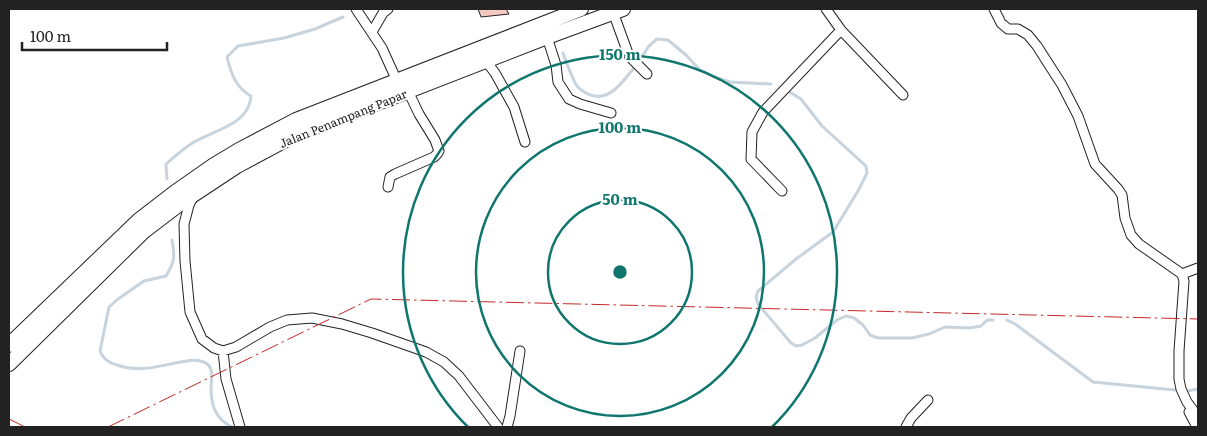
<svg xmlns="http://www.w3.org/2000/svg" width="1207" height="436" viewBox="0 0 1207 436" font-family="Literata,serif">
<style>
.lines{fill:none;stroke-linecap:round;stroke-linejoin:round}
.stream{stroke:#c7d3dd;stroke-width:3}
.building{fill:#f3c9c0;stroke:#222}
.street-casing{stroke:#222;stroke-width:11}
.primary-casing{stroke:#222;stroke-width:16}
.street{stroke:#fff;stroke-width:9}
.primary{stroke:#fff;stroke-width:14}
.power{stroke:#c62828;stroke-width:1;stroke-dasharray:18 4 2.5 4;stroke-linecap:butt}
.ring{fill:none;stroke:#0f766e;stroke-width:2.5}
.labels{text-anchor:middle;dominant-baseline:central;stroke-width:4;stroke-linejoin:round;paint-order:stroke}
.street-label{font-size:12px;fill:#222;stroke:#fff}
.centre{fill:#0f766e;stroke:#fff;stroke-width:2.5}
.ring-label{font-size:15px;text-anchor:middle;font-weight:bold;fill:#0f766e;stroke:#fff;stroke-width:4;stroke-linejoin:round;paint-order:stroke}
</style>
<rect width="100%" height="100%" fill="#fff"/>
<g class="lines">
<path class="stream" d="M563,53C567,64 571,76 577,86C579,89 583,91 586,93C607,105 622,83 633,69
M641,58L649,46L657,39L668,40L686,55L699,69L712,76L730,82L771,84
M788,91L801,99L822,126L866,166L867,173L858,191L833,232L796,259L758,291L756,297L758,304L791,343L796,346L802,345L815,338L837,320L846,316L854,318L863,325L870,335L878,338H912L929,334L945,327L970,328L981,326L987,320H993
M167,179L166,164C175,156 184,148 194,142C214,130 249,125 251,96C235,87 231,73 227,57L238,46L284,38L315,29L343,17
M172,240C175,257 175,261 166,276L144,281L118,299L109,307L100,351C103,359 109,363 117,365C140,373 158,366 181,362C187,361 195,359 200,361C206,362 210,365 211,370C213,375 211,381 211,386C211,404 214,418 232,427
M1007,320L1015,324L1093,382L1175,390
M1187,391L1198,389"/>
</g>
<path class="building" d="M478,9H506L509,14L481,17Z"/>
<g class="lines">
<defs>
<path id="street" d="M356,9L382,48L397,81
M826,9L841,30L903,95
M994,9L1001,23L1008,29H1018L1028,35L1037,46L1062,85L1078,116L1095,164L1118,189L1122,195L1125,218L1131,235L1139,244L1182,274L1184,281L1179,351V379L1181,389L1187,402L1198,417
M613,12L629,56L647,74
M372,32L383,13L388,9
M547,37L556,65L558,82L569,99L580,104L611,113
M486,61L495,73L514,107L525,142
M388,187L390,177L395,174L434,157L437,154L439,151L435,140L419,114L408,91
M782,191L751,159L752,132L763,112L841,30
M194,195L189,205L184,224L185,261L190,312L202,339L214,348L223,351L236,347L270,327L287,320L312,318L342,324L372,333L426,352L444,362L459,376L498,427
M1182,274L1198,268
M223,351L226,379L240,427
M1189,412L1197,427
M507,427L510,416L520,351
M906,427L911,418L928,400"/>
<path id="primary" d="M9,345L139,220L174,193L214,165L239,150L296,120L581,9
M9,364L143,232L181,203L237,166L295,135L547,37L623,9"/>
</defs>
<use href="#street" class="street-casing"/>
<use href="#primary" class="primary-casing"/>
<use href="#street" class="street"/>
<use href="#primary" class="primary"/>
<path class="power" d="M9,419L25,427
M108,427L371,299L1198,319"/>
</g>
<g class="ring">
<circle cx="620" cy="272" r="72"/>
<circle cx="620" cy="272" r="144"/>
<path d="M468 427A217 217 0 1 1 772 427"/>
</g>
<g class="labels">
<g class="street-label">
<text transform="translate(343 118) rotate(-22)">Jalan Penampang Papar</text>
</g>
</g>
<circle cx="620" cy="272" r="8" class="centre"/>
<g class="ring-label">
<text x="620" y="60">150 m</text>
<text x="620" y="133">100 m</text>
<text x="620" y="205">50 m</text>
</g>
<rect width="1207" height="436" fill="none" stroke="#222222" stroke-width="20"/>
<path d="M22 42v8h145v-8" fill="none" stroke="#222222" stroke-width="2.5"/>
<text x="30" y="42" font-size="15" fill="#222222" stroke="#ffffff" stroke-width="4" paint-order="stroke">100 m</text>
</svg>
